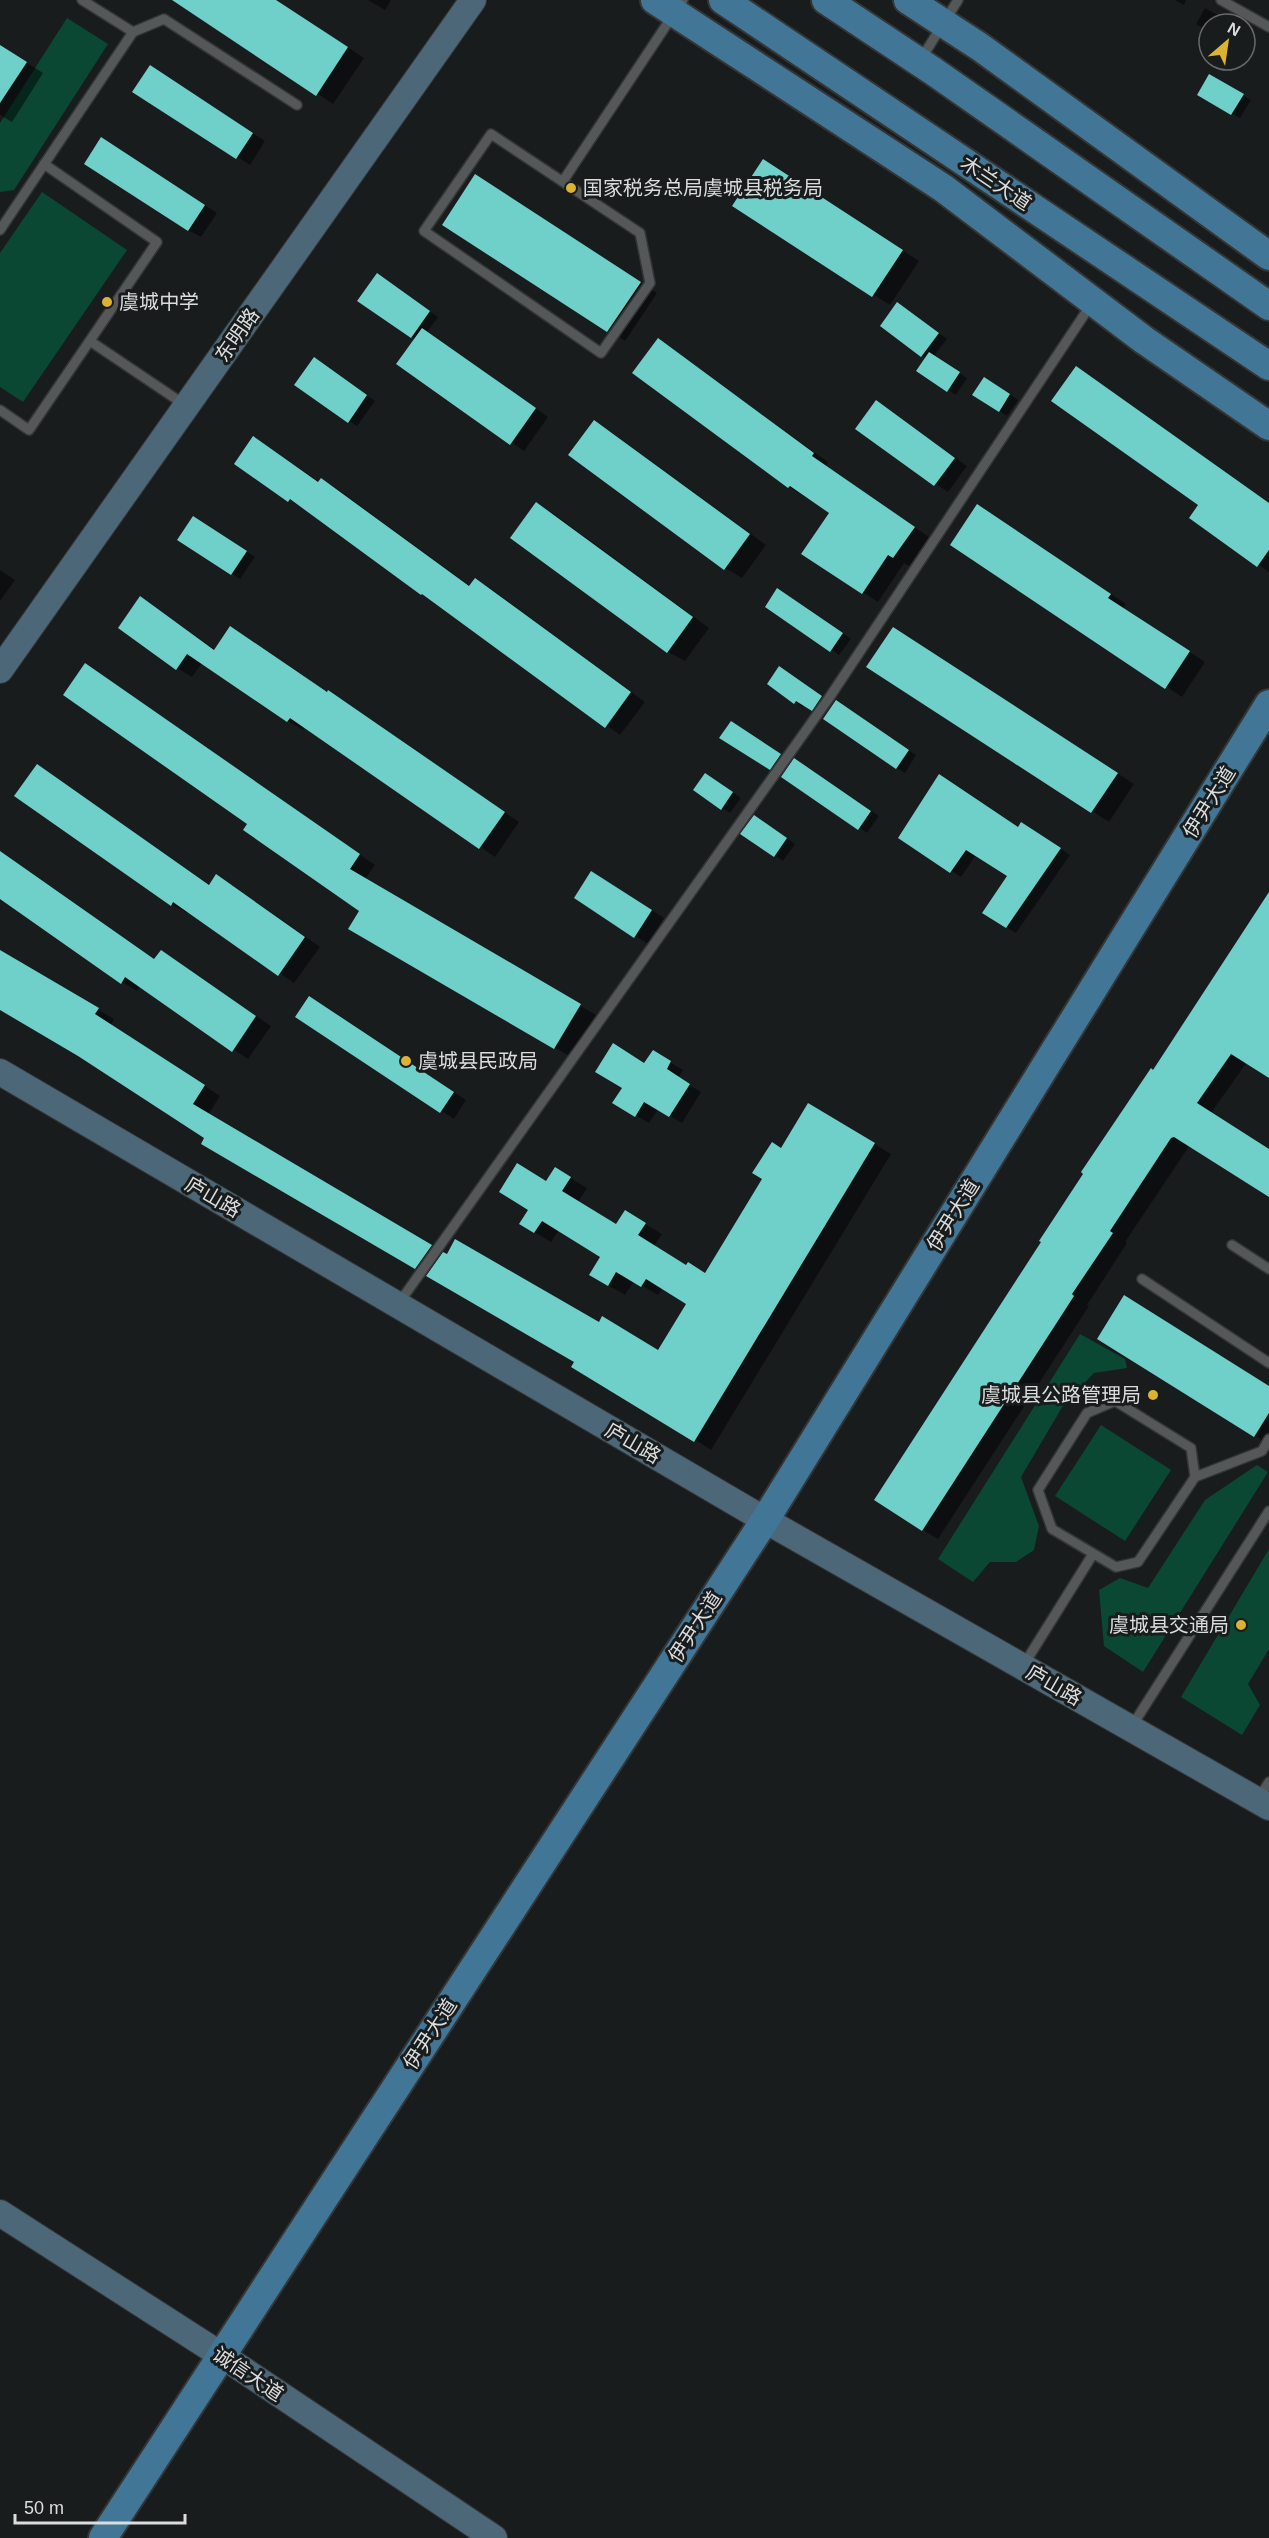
<svg xmlns="http://www.w3.org/2000/svg" width="1269" height="2538" viewBox="0 0 1269 2538" font-family="Arial,'Noto Sans SC',sans-serif">
<style>
.green{fill:#0a4833}
.shadow{fill:#0007}
.building{fill:#6fd0c9}
.lines{fill:none;stroke-linecap:round;stroke-linejoin:round}
.lane-casing{stroke:#343636;stroke-width:12}
.secondary-casing{stroke:#343636;stroke-width:28}
.primary-casing{stroke:#343636;stroke-width:32}
.lane{stroke:#555859;stroke-width:9}
.secondary{stroke:#4b6778;stroke-width:26}
.primary{stroke:#427697;stroke-width:28}
.poi-dot{fill:#dcb233;stroke:#191c1d;stroke-width:2}
.labels{text-anchor:middle;dominant-baseline:central;stroke-width:6;stroke-linejoin:round;paint-order:stroke}
.street-label{font-size:20px;fill:#dbdddd;stroke:#191c1d}
.poi-label{font-size:20px;fill:#dbdddd;stroke:#191c1d;text-anchor:start}
</style>
<rect width="100%" height="100%" fill="#191c1d"/>
<path class="green" d="M67,18L108,44L14,190L0,192V123Z
M42,192L127,250L23,402L0,387V253Z
M1080,1334L1125,1359L1127,1368L1094,1373L1064,1404L1021,1477L1039,1526L1034,1550L1016,1562H990L973,1582L938,1559Z
M1101,1425L1171,1470L1125,1541L1055,1496Z
M1257,1465L1268,1472L1143,1672L1104,1646L1099,1590L1120,1578L1148,1588L1205,1500Z
M1269,1549V1649L1248,1684L1260,1705L1242,1735L1181,1697Z"/>
<path class="shadow" d="M175,0H276L364,58L333,104Z
M368,0H391L385,10Z
M1175,0H1186L1184,5Z
M1205,8L1234,24H1209V31L1204,29L1196,24Z
M1245,30L1249,32L1245,40Z
M0,46L43,73L12,122L0,115Z
M163,75L265,141L250,165L135,92Z
M1210,76L1251,100L1240,118L1199,95Z
M114,147L217,213L201,237L188,230Z
M780,171L919,261L890,305L734,205Z
M492,186L657,293L625,341L444,224Z
M385,280L438,317L427,332L548,417L524,451L398,364L416,339L359,300Z
M906,309L947,339L934,356L967,378L956,395L948,390L926,358L882,326Z
M658,340L828,462L826,466L929,537L909,566L904,563L878,602L804,554L831,513L789,487Z
M322,364L375,401L357,426L349,421Z
M1076,368L1269,503V572L1191,518L1201,505Z
M993,383L1018,400L1007,416L999,411Z
M876,402L967,466L948,492L857,428Z
M594,422L611,432L766,545L742,578L725,568Z
M254,438L320,482L321,480L336,488L470,586L475,579L490,588L645,702L620,735L304,508L289,500Z
M537,504L554,514L709,628L685,661L668,652Z
M993,515L1126,604L1123,608L1205,662L1182,697L952,545Z
M202,523L255,557L240,579L180,540Z
M0,570L15,580L0,601Z
M786,595L851,639L839,655L767,606Z
M141,598L216,650L329,692L344,701L519,822L495,857L305,726L303,730L288,721L202,663L192,677L177,668Z
M910,639L1134,784L1109,822L869,667Z
M86,665L375,865L365,879L596,1015L571,1057L350,928L361,911Z
M788,672L830,701L821,714L805,705L803,707L795,702Z
M845,706L916,755L905,773L897,768Z
M738,727L786,759L779,773L721,738Z
M803,765L879,816L867,833L783,777Z
M37,766L210,885H232L320,947L294,983L189,911L187,913L172,905Z
M714,779L741,798L730,813L695,790Z
M763,822L795,844L783,861L743,834Z
M1019,828L1032,830L1070,855L1016,933L1006,927L1009,876L976,855L961,877L900,837Z
M0,851L156,960L162,952L271,1026L248,1059L140,986L137,991L122,982L0,897Z
M605,880L664,918L648,944L576,898Z
M1269,894V1076L1247,1062L1211,1113L1269,1150V1196L1190,1145L1125,1242L1127,1243L1087,1305L1089,1306L938,1539L923,1530L1153,1072Z
M0,952L114,1019L111,1025L220,1096L208,1115L447,1256L659,1352L688,1303L663,1287L658,1295L634,1281L625,1295L591,1275L603,1257L559,1230L551,1242L521,1224L555,1169L587,1188L578,1202L617,1226L625,1212L662,1234L654,1246L687,1266L706,1274L781,1149L825,1114L891,1154L711,1450L576,1362L415,1268L79,1054L0,1008Z
M323,1005L466,1100L454,1119L297,1017Z
M653,1052L683,1070L678,1078L701,1092L682,1123L658,1109L649,1123L614,1103Z
M1269,1387V1444L1255,1436Z"/>
<path class="building" d="M172,0H276L348,47L316,96Z
M0,45L27,62L0,103Z
M150,65L253,133L236,159L132,92Z
M1209,74L1244,94L1231,115L1197,95Z
M101,137L205,205L188,231L84,164Z
M763,159L903,250L872,297L732,206Z
M475,174L641,282L607,332L442,225Z
M377,273L430,311L411,338L357,301Z
M897,302L939,333L921,357L880,326Z
M422,328L536,408L510,445L396,364Z
M658,338L814,453L812,456L915,527L893,558L888,555L862,594L801,554L829,513L790,486L788,488L632,373Z
M929,352L960,372L947,392L916,371Z
M314,357L367,395L348,423L294,385Z
M1076,366L1269,503V550L1257,567L1189,518L1198,505L1051,401Z
M984,377L1010,394L999,412L972,395Z
M876,400L955,458L934,486L855,429Z
M594,420L750,534L724,570L568,455Z
M253,436L318,482L321,478L469,586L475,578L631,692L605,728L422,594L421,595L290,499L288,502L234,464Z
M536,502L693,617L667,653L510,538Z
M977,504L1111,594L1108,598L1190,651L1165,689L950,545Z
M193,516L247,551L231,575L177,540Z
M777,588L843,633L830,652L765,607Z
M140,596L214,650L230,626L327,692L328,690L505,812L479,849L290,718L287,722L187,654L176,670L118,628Z
M893,627L1118,773L1091,813L866,667Z
M85,663L360,854L350,869L581,1004L554,1049L348,929L359,911L243,830L247,824L63,695Z
M779,666L822,696L812,711L796,701L794,704L767,684Z
M836,700L909,750L896,769L823,719Z
M731,721L781,754L770,770L719,738Z
M794,758L871,811L858,830L781,777Z
M37,764L209,885L216,874L305,937L278,976L173,902L171,906L14,796Z
M705,773L733,792L721,810L693,790Z
M939,774L1018,827L1021,822L1061,848L1006,928L982,913L1007,876L966,850L950,873L898,838Z
M754,815L787,838L774,857L740,834Z
M0,851L154,959L161,950L256,1016L232,1052L125,977L121,984L0,899Z
M591,871L652,910L634,938L574,898Z
M1269,892V1078L1231,1054L1197,1103L1269,1149V1197L1174,1137L1171,1138L1110,1231L1113,1233L1072,1294L1074,1296L922,1531L874,1500L1041,1242L1039,1241L1083,1174L1081,1172L1151,1068L1153,1070Z
M0,950L99,1008L95,1014L205,1085L193,1104L432,1245L415,1269L201,1144L204,1138L78,1056L0,1010Z
M309,996L454,1092L440,1113L295,1017Z
M613,1043L644,1063L653,1050L671,1061L667,1069L690,1084L669,1117L644,1102L635,1117L612,1103L622,1088L595,1072Z
M808,1103L875,1143L694,1442L571,1367L574,1362L426,1276L443,1252L447,1254L455,1239L599,1322L602,1316L658,1350L686,1304L646,1279L641,1287L616,1272L608,1286L589,1275L600,1257L542,1221L534,1233L519,1224L528,1210L499,1192L517,1163L546,1181L555,1167L571,1177L562,1191L616,1224L625,1210L646,1223L638,1235L686,1265L688,1262L705,1273L762,1179L752,1173L772,1142L781,1148Z
M1124,1295L1269,1386V1413L1254,1437L1097,1339Z"/>
<g class="lines">
<defs>
<path id="lane" d="M82,0L133,32L164,19L297,105
M1221,0L1269,27
M921,59L958,0
M491,134L640,233L650,283L601,353L424,231Z
M563,181L683,0
M0,230L133,32
M90,341L185,405
M0,410L29,430L157,242L44,164
M1232,1245L1269,1269
M1142,1279L1269,1363
M399,1303L829,698L1092,303
M1115,1401L1191,1448L1195,1477L1138,1562L1116,1567L1052,1529L1038,1490L1087,1413Z
M1195,1477L1262,1451L1269,1439
M1023,1666L1093,1554
M1132,1726L1269,1511
M1259,1798L1269,1782"/>
<path id="secondary" d="M0,670L473,0
M0,1072L765,1520L1269,1807
M0,2213L221,2355L494,2538"/>
<path id="primary" d="M655,0L943,188L1144,340L1269,426
M723,0L1269,366
M826,0L933,71L1269,306
M908,0L980,47L1269,256
M103,2538L765,1520L1269,704"/>
</defs>
<use href="#lane" class="lane-casing"/>
<use href="#secondary" class="secondary-casing"/>
<use href="#primary" class="primary-casing"/>
<use href="#lane" class="lane"/>
<use href="#secondary" class="secondary"/>
<use href="#primary" class="primary"/>
</g>
<g class="poi-dot">
<circle cx="571" cy="188" r="6"/>
<circle cx="107" cy="302" r="6"/>
<circle cx="406" cy="1061" r="6"/>
<circle cx="1153" cy="1395" r="6"/>
<circle cx="1241" cy="1625" r="6"/>
</g>
<g class="labels">
<g class="street-label">
<text transform="translate(996 183) rotate(34)">木兰大道</text>
<text transform="translate(237 335) rotate(-55)">东明路</text>
<text transform="translate(1209 802) rotate(-58)">伊尹大道</text>
<text transform="translate(213 1197) rotate(30)">庐山路</text>
<text transform="translate(953 1215) rotate(-58)">伊尹大道</text>
<text transform="translate(633 1443) rotate(30)">庐山路</text>
<text transform="translate(695 1627) rotate(-57)">伊尹大道</text>
<text transform="translate(1054 1685) rotate(30)">庐山路</text>
<text transform="translate(430 2034) rotate(-57)">伊尹大道</text>
<text transform="translate(248 2374) rotate(34)">诚信大道</text>
</g>
<g class="poi-label">
<text x="583" y="188">国家税务总局虞城县税务局</text>
<text x="119" y="302">虞城中学</text>
<text x="418" y="1061">虞城县民政局</text>
<text x="1141" y="1395" text-anchor="end">虞城县公路管理局</text>
<text x="1229" y="1625" text-anchor="end">虞城县交通局</text>
</g>
</g>
<g transform="translate(1227 42) rotate(29)"><circle r="28" fill="#191c1d" stroke="#67696a" stroke-width="1.5"/>
<path d="M0-4.5L10 22L0 15L-10 22Z" fill="#dcb233"/>
<text y="-9" font-size="16" font-weight="bold" text-anchor="middle" fill="#dbdddd">N</text>
</g>
<path d="M15 2514v9h170v-9" fill="none" stroke="#dbdddd" stroke-width="3"/>
<text x="24" y="2514" font-size="18" fill="#dbdddd" stroke="#191c1d" stroke-width="4.5" paint-order="stroke">50 m</text>
</svg>
